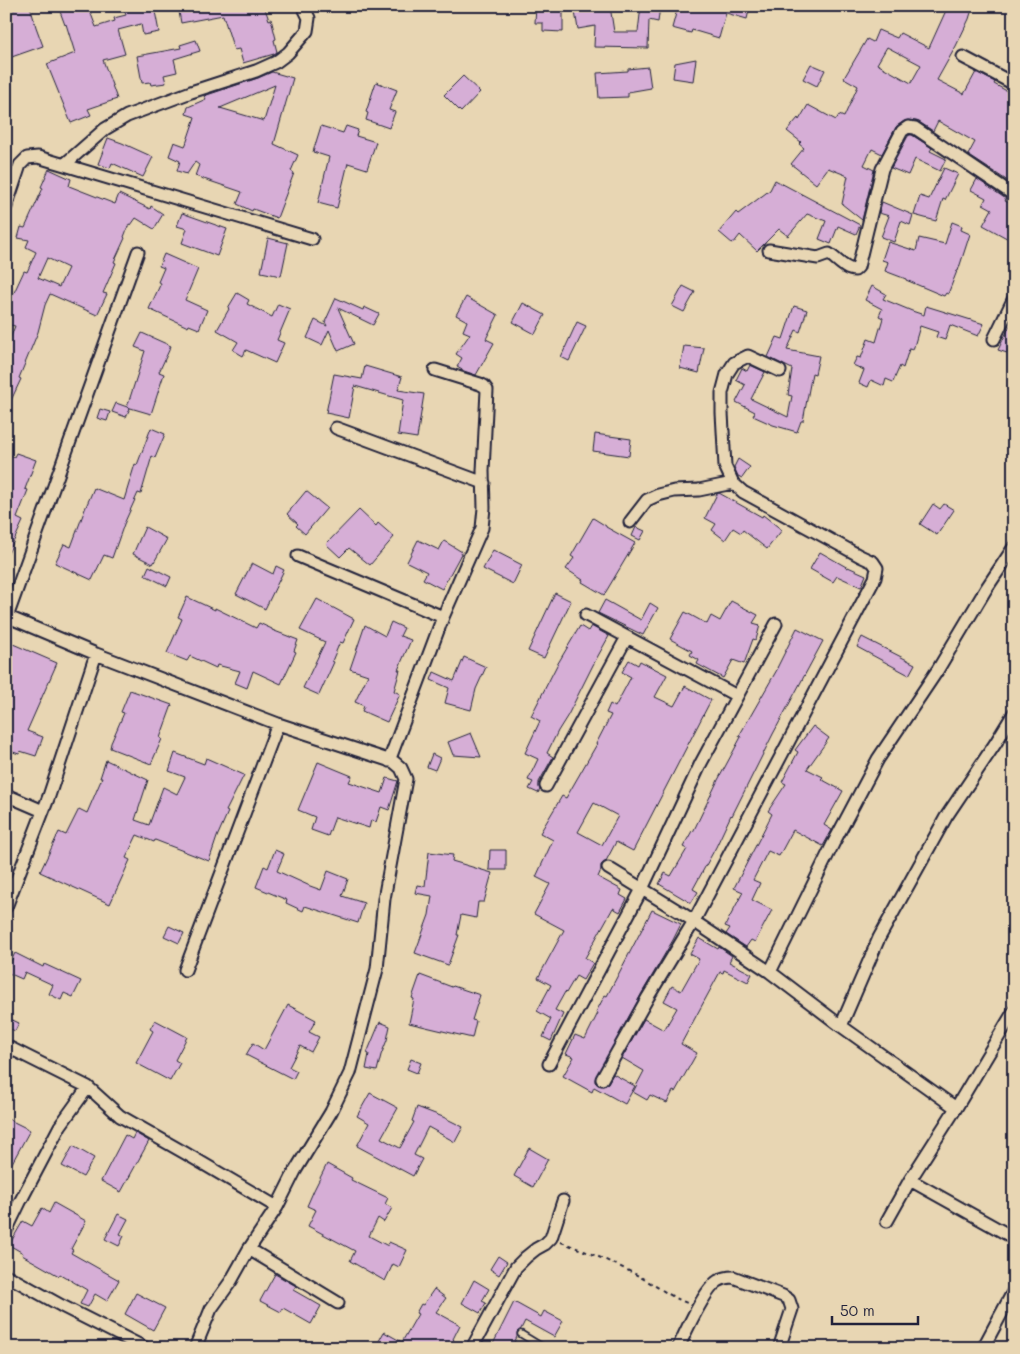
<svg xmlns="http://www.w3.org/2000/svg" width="1020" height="1354" viewBox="0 0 1020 1354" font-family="Mali,sans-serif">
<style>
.building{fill:#d6aed6;stroke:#22223b;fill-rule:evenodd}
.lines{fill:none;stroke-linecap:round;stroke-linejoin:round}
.lane-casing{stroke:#22223b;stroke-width:9}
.street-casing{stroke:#22223b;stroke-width:15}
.path{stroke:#22223b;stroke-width:2;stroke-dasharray:4 4;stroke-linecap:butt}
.lane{stroke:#e8d6b3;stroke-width:5.5}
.street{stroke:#e8d6b3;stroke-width:11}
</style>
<rect width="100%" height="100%" fill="#e8d6b3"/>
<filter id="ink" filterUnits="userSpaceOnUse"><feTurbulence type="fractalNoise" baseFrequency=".02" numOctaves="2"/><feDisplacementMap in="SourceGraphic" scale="10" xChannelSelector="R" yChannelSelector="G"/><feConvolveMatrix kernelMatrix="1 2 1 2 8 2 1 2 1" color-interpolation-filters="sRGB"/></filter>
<g filter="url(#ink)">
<path class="building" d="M25,6H30L36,27L43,46L6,59V12Z
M58,6H88L96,27L115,21L114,18L126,15L123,6H154L159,32L143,35L141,24L118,30L125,54L103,60L117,99L88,109L91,115L71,123L47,64L75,53L66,24L65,25Z
M178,6H264L269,20L271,19L276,39L274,40L277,52L274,54L243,63L239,49L234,50L223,15L181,23Z
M536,6H563V32L543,31V23H535Z
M574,6H610L614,32H638L641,6H660L658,22L649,20L648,48L594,47L595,26L578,29Z
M678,6H750L747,19L726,13L719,38L692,30L691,33L672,28Z
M948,6H973L969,19L956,46L937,80L964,94L976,72L995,82L994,84L1014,95V185L968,155L975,142L938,121L933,131L919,122L908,120L904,121L896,127L882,154L872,149L864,165L874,170L862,220L842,204L848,176L828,168L816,184L791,164L804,148L799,144L801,142L787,131L798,118L799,120L808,105L836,120L839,115L844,117L858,86L844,78L867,39L873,42L878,30L897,38L900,33L929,48ZM887,47L921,65L911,83L877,64Z
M196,40L200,51L174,59L177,72L164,75L166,83L151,85L150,82L142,83L137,56L181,48L180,45Z
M696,59L693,81L673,78L675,63Z
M811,64L825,70L817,86L803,79Z
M648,67L651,88L628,92V97L599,98L597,73L628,71V69Z
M272,72L293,78L274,144L298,155L291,171L294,173L277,218L253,209L252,211L237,204L242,192L195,176L199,165L195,162L187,174L177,171L180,161L169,156L174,142L185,146L186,144L195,117L186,114L188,107L206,99L204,96L258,78ZM275,85L264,121L220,108Z
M463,76L480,92L461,112L444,95Z
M376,82L397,90L389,110L395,112L389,128L366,120L368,113L366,112Z
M321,126L343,133L346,126L358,130L356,136L376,142L367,169L348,163L337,208L318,203L329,157L313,152Z
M910,135H912L932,148L930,151L946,159L940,171L915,159L908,175L891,168L908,136Z
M108,138L122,143L153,157L143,177L112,163L110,168L98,164Z
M944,168L958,174L945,200L943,199L936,221L914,215L920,196L929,199Z
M49,169L71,179L69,186L115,204L119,194L150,209L151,206L163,214L154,229L136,218L131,225L129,224L124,237L125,238L114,262L116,263L103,293L107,294L97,315L50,294L45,305L38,332L19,378L21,379L6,411V349L15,326L6,324V319L11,299L24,271L27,272L36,252L26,247L29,240L18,238L21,227L25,228L43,188L41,187ZM47,258L68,268L59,287L38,278Z
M977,179L1006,199L1005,201L1014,205V242L983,225L992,209L983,204L986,198L971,190Z
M775,180L860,225L856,234L838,226L831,244L819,239L826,221L807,214L788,236L779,229L757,251L740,235L733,244L719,232L736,212L738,214L770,190Z
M882,202L913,215L910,225L901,221L894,242L881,237L889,216L879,213Z
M182,213L227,229L217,256L182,243L187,229L177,226Z
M952,222L962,226L961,230L970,234L958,271H957L948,294L946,293L944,296L906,280V279L885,271L888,262L882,260L888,242L916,251L919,238L945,244Z
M268,238L288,243L281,276L261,272Z
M164,254L198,269L185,300L207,310L199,329L189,325L188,327L149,309L161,283L158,282L164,268L159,266Z
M683,286L695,292L684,312L672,306Z
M872,286L886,294L883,299L912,311L924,315L926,306L984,324L978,336L950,325L945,340L936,337L938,332L920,326L913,350L909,349L903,368L900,366L893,382L886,379L884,386L871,380L868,387L859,383L864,370L853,365L857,357L861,358L868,339L876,342L883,318L879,316L882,309L865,300Z
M237,293L249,300L247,304L272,317L278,304L290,309L277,340L284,343L275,363L246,350L243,356L233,350L238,342L217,330L229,309L228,308Z
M466,297L498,315L486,339L494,343L476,375L464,371L457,367L462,358L456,354L470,334L463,331L467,321L456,315Z
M336,298L363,310L364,307L379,314L373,325L338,308L354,344L338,351L329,330L322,345L307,338L315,320L327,326L325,322Z
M523,303L545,315L535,334L513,322Z
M794,306L807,310L800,332L796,330L787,350L819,356L815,374L812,373L803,421H801L797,432L773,425L753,416L755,412L736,402L745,385L736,380L742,368L747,371L750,365L765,372L751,399L788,417L792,396L788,395L792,369L768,357L777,337L783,339Z
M1014,317V330L1007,353L998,350Z
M577,322L586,326L569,361L561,357Z
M142,333L171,346L159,372L164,374L151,414L127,407L145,351L135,347Z
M684,346L704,348L699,373L680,368Z
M365,366L402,377L398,390L424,394L417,438L398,435L403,400L355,386L349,418L326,413L334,374L362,379Z
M116,403L130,408L126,417L112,412Z
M100,409L110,412L107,421L97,418Z
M151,428L165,434L155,458L152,456L141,494L138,493L124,524L112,558L104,555L92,580L55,563L64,544L71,547L85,509L94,488L124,500L135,464L137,465Z
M595,434L631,439L629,456L593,451Z
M6,453L14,457L16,453L36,460L25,489L28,490L17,518L23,521L6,558V514L10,504L6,503Z
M738,459L750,467L742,478L738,476L734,467Z
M306,491L327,508L305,534L296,526L298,524L287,514Z
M719,493L762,517L763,515L782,530L767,549L743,530L741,533L733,528L725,540L712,530L716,524L705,518L717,494Z
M933,504L940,509L944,504L954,510L937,535L920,524Z
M359,510L376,526L378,523L394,537L370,565L349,548L340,557L326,544Z
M593,518L606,526V527L635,543L604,595L582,582L583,580L566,569L574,558L571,556Z
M145,527L167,539L153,564L133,554Z
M636,527L645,531L640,540L632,536Z
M418,540L439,550L444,541L462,552L442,589L423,579L427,572L407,562Z
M493,550L522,565L513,584L483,569Z
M820,552L848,568V567L866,575L861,587L837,576L833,582L810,569Z
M252,563L273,574L276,566L284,570L265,609L236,594Z
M149,566L171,577L167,586L145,575Z
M555,593L571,601L544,658L528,651Z
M187,597L215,610V608L256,628L259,623L272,629V630L298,640L294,651L296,652L281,684L253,671L247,688L235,683L240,671L217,665L216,668L190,656L187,661L167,653L182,619L178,617Z
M317,599L354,619L343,643L340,642L332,661L334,662L319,695L303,688L325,642L300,630Z
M605,600L641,620L650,603L658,608L643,635L598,613Z
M731,601L758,615L753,623L760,625L756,640L753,639L744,664L733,660L723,678L697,664L699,660L690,655L692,651L670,639L685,612L707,624L711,616L720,621Z
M391,622L404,628L400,636L411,640L398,670H400L394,691L400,694L387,722L362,711L364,706L355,702L368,675L350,669L365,625L385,636Z
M580,626L588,631L591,626L609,636L593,665L568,715L558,731L547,753L553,757L539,782V787L540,790L538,793L529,789L533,782L528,780L538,759L525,753L540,721L531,716L557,665Z
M797,628L823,641L773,734L732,816L731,815L716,847L693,889L698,892L691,903L659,884L665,873L671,876L687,849L683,847L692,831L693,832L718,780L741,737L739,736L778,668H777Z
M862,637L915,664L909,675L857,647Z
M6,641L57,663L27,731L43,737L36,756L20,751L19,754L10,751L12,747L6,745Z
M464,657L486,667L476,689L471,710L445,703L449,688L431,680L434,672L454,681Z
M629,660L638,665L640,661L667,675L655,697L674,706L685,686L711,700L633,851L616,842L606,861L601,865V870L598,877L622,890L620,895L627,899L620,912L613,908L585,958L593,963L583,980L576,976L566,993L565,992L555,1010L563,1014L551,1041L543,1037L551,1019L537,1011L551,985L538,978L564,930L534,914L550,884L536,877L553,840L540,833L562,796L566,798L597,744H596L611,715L606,713L610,704L615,707L631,677L622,672ZM594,803L618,816L602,845L578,832Z
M130,690L172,705L160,738L162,739L151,764L110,748L111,743L124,713L121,712Z
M813,726L829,738L807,769L823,777L821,779L843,791L824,825L832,830L823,846L793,830L779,856L768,851L753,880L760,883L752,900L772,910L755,942L751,940L746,947L726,934L730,928L725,926L743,892L734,888L772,814L768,811L786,784L782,782L798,752L795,750Z
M471,733L481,757L453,755L448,742Z
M175,753L204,764L206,758L244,775L226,811L228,812L217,837L209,861L155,840L154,842L137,835L126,858L130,860L110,904L40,872L59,832L66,835L79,809L87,813L102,778H100L106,760L148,780L135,820L149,825L163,787L177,794L185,777L169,771Z
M432,754L440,758L435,770L427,767Z
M318,762L352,776L349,782L382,793L387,778L398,781L389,810L381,807L376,822L371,820L369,828L335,817L328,836L311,830L315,817L298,810Z
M275,850L284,854L277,871L310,886L321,890L328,871L348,879L342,896L364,903L358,923L305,906L303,911L286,903L287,900L256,887L264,866L268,868Z
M490,850H506V870H489Z
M429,852L453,855L452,861L492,873L484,902H478L476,918L461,915L457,935H459L448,965L415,953L429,915L432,896L415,893L417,885L425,886Z
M652,910L681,924L673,940L642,993L595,1079V1082L598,1085L603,1086L608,1083L613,1074L635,1086L625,1104L594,1087L592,1092L563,1076L574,1057L566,1054L575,1035L585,1039L598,1013L596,1012L605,995L607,996Z
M169,926L184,933L179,943L164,936Z
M699,938L718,949L719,947L732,956L729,962L752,974L748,982L724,970L723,973L720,972L681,1044L697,1053L675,1092L673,1091L667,1103L650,1095L647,1100L633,1092L644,1071L622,1058L644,1019L664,1030L677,1008L664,1001L672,986L681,991L699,959L690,954Z
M15,953L43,967L44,964L81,981L73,997L64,993L61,1000L49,994L53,985L25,972L22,979L6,972Z
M420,975L452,987L453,986L480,995L472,1020L476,1021L472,1038L409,1023L414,999L412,998Z
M288,1005L316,1020L309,1032L319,1037L311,1052L300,1046L289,1067L297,1071L293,1079L246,1055L253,1043L264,1050Z
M6,1017L19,1023L15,1031L6,1027Z
M155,1020L187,1037L175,1060L180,1063L170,1081L136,1063L153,1031L150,1029Z
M380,1022L390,1026L387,1040L381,1055L377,1071L366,1069L369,1054L367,1053Z
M411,1059L421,1063L417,1073L407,1069Z
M370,1093L398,1108L381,1138L400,1148L414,1122L412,1121L417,1107L443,1117L463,1127L455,1142L428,1127L414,1155L422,1159L413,1176L357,1146L369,1123L357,1116Z
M6,1118L30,1130L6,1174Z
M135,1133L149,1141L121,1192L101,1181L125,1135L132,1139Z
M73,1146L94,1158L83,1177L62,1166Z
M529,1148L548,1159L533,1187L514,1176Z
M327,1164L352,1178L351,1180L388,1198L385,1204L392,1208L384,1222L378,1218L369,1236L388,1246L389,1242L407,1250L399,1267L393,1264L385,1281L350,1261L355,1251L308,1226L316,1210L307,1206L314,1190Z
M54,1203L86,1221L71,1249L73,1250L71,1253L119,1280L107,1301L95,1294L88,1307L80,1304L87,1290L60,1274L59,1276L22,1255L23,1253L9,1245L23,1221L32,1226L42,1208L49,1213Z
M118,1214L128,1219L120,1234L124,1236L119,1246L105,1239Z
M498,1256L507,1262L499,1275L490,1269Z
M275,1274L296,1286L293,1290L321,1306L311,1324L283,1308L281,1312L260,1301Z
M474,1280L489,1289L482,1301L486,1303L480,1313L462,1303Z
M434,1289L446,1298L436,1312L460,1325L453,1339L454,1340L450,1348H375L384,1332L402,1342L418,1314L416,1313L421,1304L423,1305Z
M136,1293L165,1308L153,1330L125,1314Z
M514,1302L541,1317L544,1311L563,1321L554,1337L525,1321L521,1329L517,1332V1337L511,1348H491Z"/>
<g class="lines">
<defs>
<path id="lane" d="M521,1334L544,1348"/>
<path id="street" d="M963,57L1014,84
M65,164L105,129L127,116L191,92L256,71L276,62L288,53L307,31L309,18L303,6
M6,207L20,165L27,158L38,157L312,239
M769,250L818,258L829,254C838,260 845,270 855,270L858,267L882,169L902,131L908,127L915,128L1014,195
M994,339L1014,298
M336,428L484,483
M630,522L647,500L658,495L674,491L699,490L733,483
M298,556L443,617
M586,615L627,637
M6,616L96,654L278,724L394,762L401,768L406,779L384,899L377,969L350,1073L331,1112L295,1171L277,1207L249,1249L231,1281L211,1309L195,1348
M7,617L138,252
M389,761L443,617L482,528L484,508L483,471L487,390L484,386L480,384L435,370
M546,786L627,637L737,696
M6,795L43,811
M608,868L683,914L770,972L841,1026L956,1108
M6,907L49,796L96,654
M185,970L278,724
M770,972L833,844L878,759L937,671L986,589L1014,547
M841,1026L879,938L946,817L995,744L1014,713
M6,1046L88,1087L120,1116L185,1153L277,1207
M549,1064L642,889L701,763L776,624
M602,1079L648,997L694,921L875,578L877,568L873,562L860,556L743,492L733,483L725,466L722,413V393L727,374L734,363L748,356L780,371
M910,1180L1014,1238
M887,1221L910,1180L956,1108L1014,1011
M6,1231L20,1202L60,1126L88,1087
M249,1249L338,1303
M6,1275L62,1306L145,1348
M472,1348L516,1267L526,1257L536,1249L545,1244L551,1238L563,1201
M678,1348C686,1331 704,1290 718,1281C723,1278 727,1277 733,1277L783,1296L789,1300L792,1309L779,1348
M983,1348L1014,1290"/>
</defs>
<use href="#lane" class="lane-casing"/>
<use href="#street" class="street-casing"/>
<path class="path" d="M561,1242C585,1251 610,1261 633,1273C651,1282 667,1295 687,1303"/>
<use href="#lane" class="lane"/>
<use href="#street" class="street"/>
</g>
</g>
<rect width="1020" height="1354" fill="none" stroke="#e8d6b3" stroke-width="25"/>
<rect x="12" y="12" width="995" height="1329" fill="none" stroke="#22223b" stroke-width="2" filter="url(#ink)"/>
<path d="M832 1316v8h86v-8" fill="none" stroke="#22223b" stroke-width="2.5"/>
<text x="840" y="1316" font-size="15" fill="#22223b" stroke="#e8d6b3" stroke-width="4" paint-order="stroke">50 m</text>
</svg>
